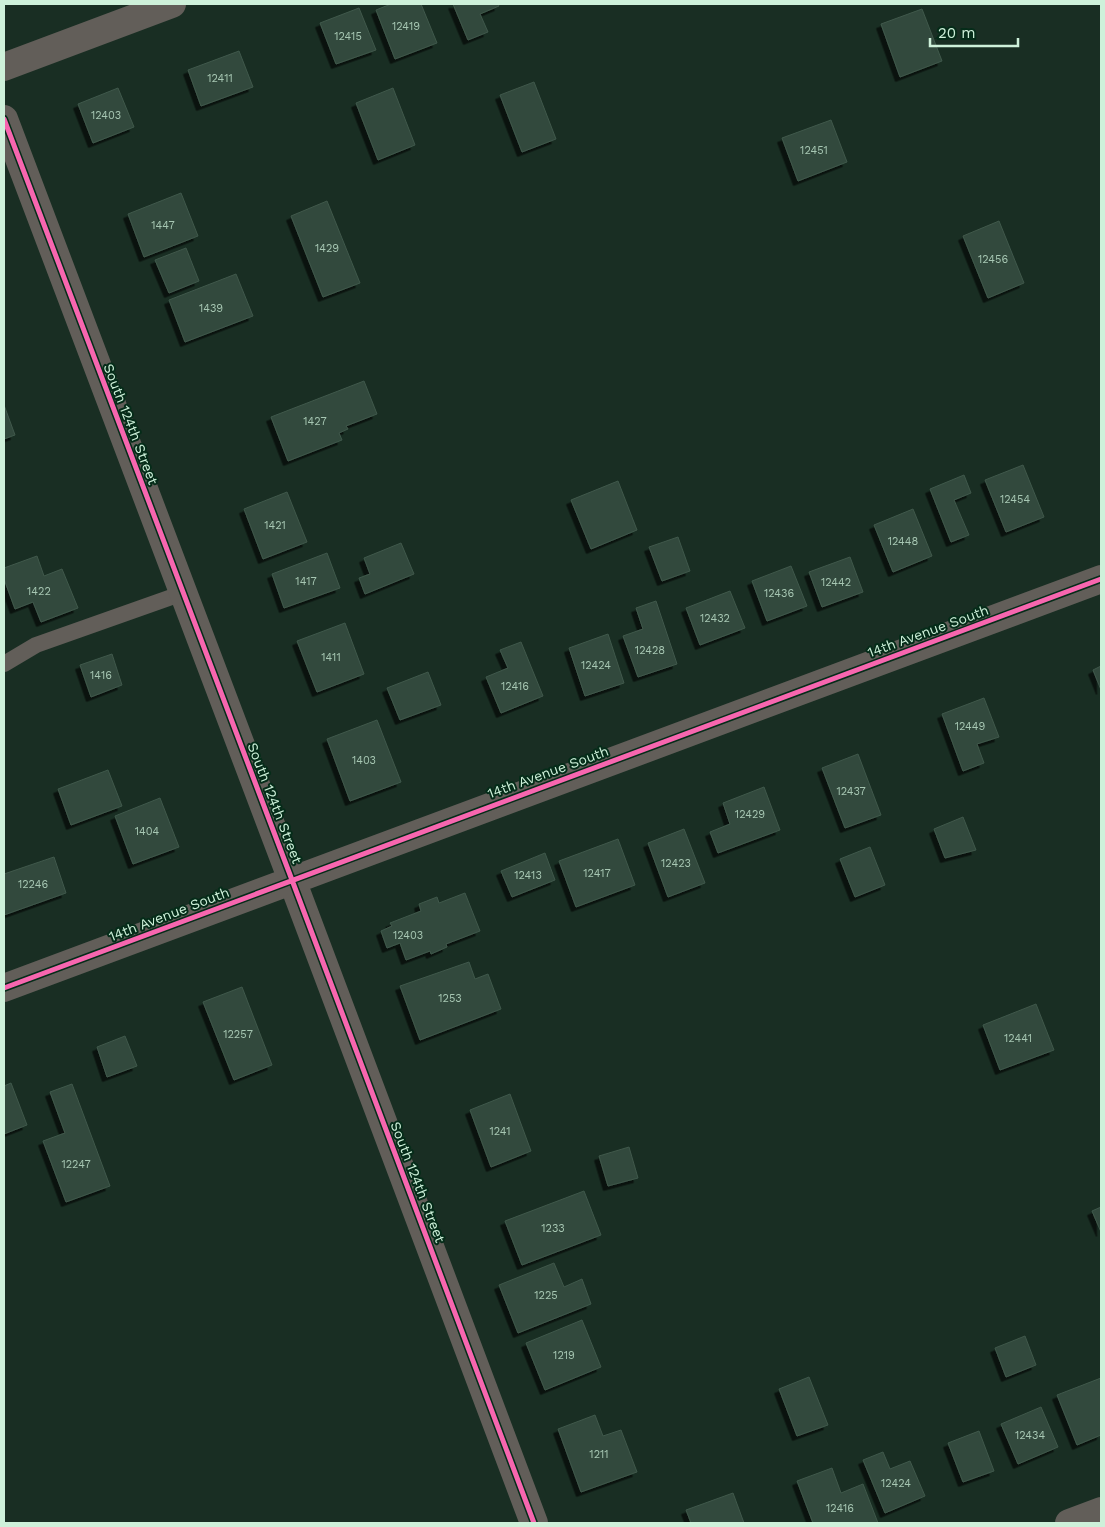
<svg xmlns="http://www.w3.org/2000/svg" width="1105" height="1527" viewBox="0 0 1105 1527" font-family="'Work Sans',sans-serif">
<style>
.building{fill:#324a3d;stroke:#40584b;filter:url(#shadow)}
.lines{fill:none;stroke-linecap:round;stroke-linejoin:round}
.lane{stroke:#625e59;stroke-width:16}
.street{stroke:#625e59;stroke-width:28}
.cycleway-casing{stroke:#052c19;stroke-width:8}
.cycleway{stroke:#f766af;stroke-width:5}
.labels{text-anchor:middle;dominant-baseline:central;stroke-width:4;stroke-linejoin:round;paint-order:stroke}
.number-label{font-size:11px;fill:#a7c7b3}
.street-label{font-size:14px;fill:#cef1da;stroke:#052c19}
</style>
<defs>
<filter id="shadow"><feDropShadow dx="-4.5" dy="4.5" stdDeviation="0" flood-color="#0009"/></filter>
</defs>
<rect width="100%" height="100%" fill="#192e23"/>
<path class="building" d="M391,4H421L437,43L395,59L376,10Z
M453,4H498L499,6L480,14L488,32L468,40Z
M359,8L376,50L336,64L320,23Z
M922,9L942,61L900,77L881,24Z
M239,51L253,87L201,106L188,70Z
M534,82L556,139L522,152L500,95Z
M118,88L134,127L93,143L78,104Z
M393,88L415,145L378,160L356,103Z
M831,120L847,162L798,181L782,138Z
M181,193L198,236L144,257L128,214Z
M327,201L360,283L323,297L291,216Z
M999,221L1024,283L988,298L963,236Z
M186,248L199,281L169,293L155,260Z
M236,274L253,316L185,342L169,300Z
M364,381L377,414L346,426L348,429L339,433L342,440L288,461L271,417Z
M4,405L15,435L4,439Z
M1023,465L1044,517L1006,532L985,480Z
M964,475L971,493L954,500L969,535L951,542L930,489Z
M618,481L637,530L591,549L571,500Z
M287,492L307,542L263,559L244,509Z
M913,509L932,556L893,572L874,525Z
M678,537L690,571L662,581L649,547Z
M401,543L414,574L365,594L359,578L370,574L364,558Z
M327,553L340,588L284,608L272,574Z
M37,556L44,576L62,569L78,608L41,622L33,602L15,609L4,579V568Z
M850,557L863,592L822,607L809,572Z
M791,566L807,606L767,621L752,581Z
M730,591L745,628L700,645L686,608Z
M656,601L677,664L638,677L623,636L643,629L636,608Z
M345,623L364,674L317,692L297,641Z
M608,634L624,683L585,696L569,648Z
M521,642L543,696L501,713L486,677L508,668L500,650Z
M112,654L122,685L91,697L80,665Z
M1101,666V690L1093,670Z
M428,672L441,705L400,720L387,688Z
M984,698L999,737L977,744L984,763L963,771L942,714Z
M377,720L401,782L350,801L327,739Z
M858,754L881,815L845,828L822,768Z
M108,770L122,806L71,825L58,789Z
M764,787L780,830L718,853L710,832L730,824L723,803Z
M160,798L179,847L133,864L115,816Z
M963,817L976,850L945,858L934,829Z
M684,829L705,883L668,897L648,843Z
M618,839L635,885L576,907L559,861Z
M870,847L885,885L855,897L840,859Z
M545,853L555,880L512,897L501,871Z
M54,857L66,893L4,915V874Z
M465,893L480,931L446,944L447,947L431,954L430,951L406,960L400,943L387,948L381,931L392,926L390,923L421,911L419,904L437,897L439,903Z
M469,962L475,979L488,974L501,1009L420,1040L400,986Z
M242,987L272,1065L234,1080L203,1002Z
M1036,1004L1054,1050L1000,1070L983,1025Z
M125,1036L137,1066L107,1077L97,1047Z
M11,1083L27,1125L4,1134V1086Z
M72,1084L110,1186L66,1202L43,1141L65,1133L50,1092Z
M510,1094L531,1151L491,1167L470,1110Z
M629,1147L638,1178L608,1186L599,1156Z
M584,1191L601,1235L522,1265L505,1221Z
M1101,1207V1232L1092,1211Z
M554,1263L564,1287L582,1279L591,1304L518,1333L499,1285Z
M582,1320L601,1367L545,1390L526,1343Z
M1025,1336L1036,1365L1006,1377L995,1348Z
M809,1377L828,1425L797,1436L779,1389Z
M1101,1378V1435L1077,1445L1057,1395Z
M1041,1407L1058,1447L1018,1464L1001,1424Z
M595,1415L603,1436L621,1430L637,1472L581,1492L558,1429Z
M979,1431L994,1471L963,1482L948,1443Z
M883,1452L890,1469L910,1461L925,1496L885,1513L863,1460Z
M832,1468L841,1493L863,1484L878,1523H813L797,1481Z
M733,1493L744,1523H691L686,1510Z"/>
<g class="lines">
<path class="lane" d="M4,664L36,645L183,593"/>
<path class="street" d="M4,67L172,4
M4,119L292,880L534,1523
M4,988L1101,579
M1069,1523L1101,1511"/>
<defs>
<path id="cycleway" d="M4,119L292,880L534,1523
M4,988L1101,579"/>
</defs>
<use href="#cycleway" class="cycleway-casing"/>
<use href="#cycleway" class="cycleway"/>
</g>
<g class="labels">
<g class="number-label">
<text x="406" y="26">12419</text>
<text x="348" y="36">12415</text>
<text x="220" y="78">12411</text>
<text x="106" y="115">12403</text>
<text x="814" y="150">12451</text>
<text x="163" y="225">1447</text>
<text x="327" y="248">1429</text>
<text x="993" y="259">12456</text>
<text x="211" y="308">1439</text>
<text x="315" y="421">1427</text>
<text x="1015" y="499">12454</text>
<text x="275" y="525">1421</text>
<text x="903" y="541">12448</text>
<text x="306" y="581">1417</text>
<text x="836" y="582">12442</text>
<text x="39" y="591">1422</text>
<text x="779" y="593">12436</text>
<text x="715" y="618">12432</text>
<text x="650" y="650">12428</text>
<text x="331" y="657">1411</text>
<text x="596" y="665">12424</text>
<text x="101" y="675">1416</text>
<text x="515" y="686">12416</text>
<text x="970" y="726">12449</text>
<text x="364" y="760">1403</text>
<text x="851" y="791">12437</text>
<text x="750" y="814">12429</text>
<text x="147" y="831">1404</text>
<text x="676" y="863">12423</text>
<text x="597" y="873">12417</text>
<text x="528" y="875">12413</text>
<text x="33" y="884">12246</text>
<text x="408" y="935">12403</text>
<text x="450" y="998">1253</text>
<text x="238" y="1034">12257</text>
<text x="1018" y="1038">12441</text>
<text x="500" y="1131">1241</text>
<text x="76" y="1164">12247</text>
<text x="553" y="1228">1233</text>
<text x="546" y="1295">1225</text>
<text x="564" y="1355">1219</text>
<text x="1030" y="1435">12434</text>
<text x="599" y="1454">1211</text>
<text x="896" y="1483">12424</text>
<text x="840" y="1508">12416</text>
</g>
<g class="street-label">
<text transform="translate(131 424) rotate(69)">South 124th Street</text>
<text transform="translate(928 631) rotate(-20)">14th Avenue South</text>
<text transform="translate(548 772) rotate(-20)">14th Avenue South</text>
<text transform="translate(275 803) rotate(69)">South 124th Street</text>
<text transform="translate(169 914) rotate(-21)">14th Avenue South</text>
<text transform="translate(418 1182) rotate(69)">South 124th Street</text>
</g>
</g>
<rect width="1105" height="1527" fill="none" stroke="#cef1da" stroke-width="10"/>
<path d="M930 38v8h88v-8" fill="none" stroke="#cef1da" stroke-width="2.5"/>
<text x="938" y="38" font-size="15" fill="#cef1da" stroke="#052c19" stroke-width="4" paint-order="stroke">20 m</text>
</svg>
